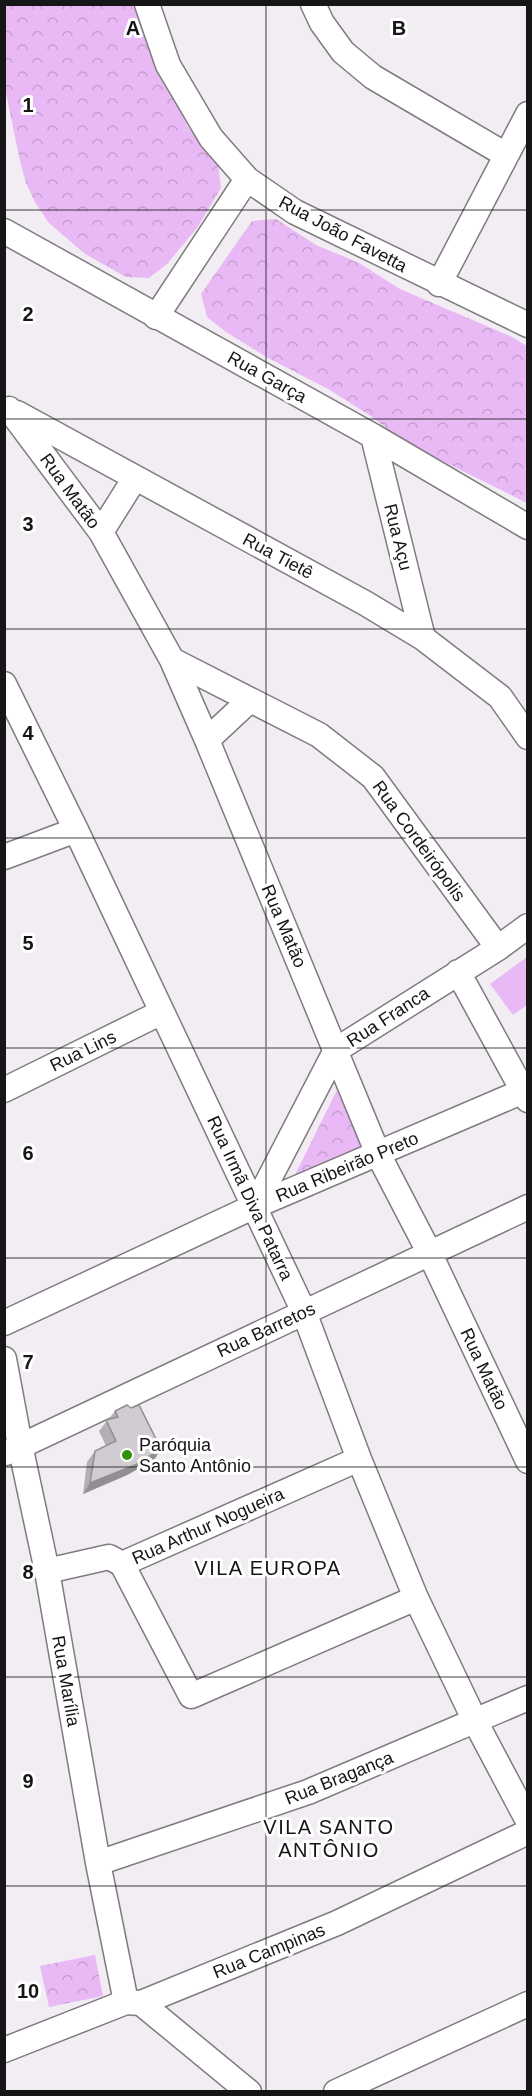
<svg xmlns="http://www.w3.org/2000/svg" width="532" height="2096" viewBox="0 0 532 2096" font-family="Arial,sans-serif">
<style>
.forest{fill:url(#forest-crowns)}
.pitch{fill:#e9b9f5}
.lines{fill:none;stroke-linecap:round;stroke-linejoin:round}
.minor-casing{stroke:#7f7b80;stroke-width:27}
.minor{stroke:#fff;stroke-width:24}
.wall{fill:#b3afb4}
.shaded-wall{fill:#928f92}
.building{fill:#d0ccd1;stroke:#928f92;stroke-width:1.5}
.grid{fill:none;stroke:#171617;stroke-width:1.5;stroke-opacity:0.55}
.poi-dot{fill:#32910a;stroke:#fff;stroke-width:2}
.labels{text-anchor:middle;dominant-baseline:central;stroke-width:6;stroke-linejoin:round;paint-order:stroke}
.street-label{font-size:18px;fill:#171617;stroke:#fff}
.poi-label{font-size:18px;fill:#171617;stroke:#fff;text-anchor:start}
.neighbourhood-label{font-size:20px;letter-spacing:1.5px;fill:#171617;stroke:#fff}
.grid-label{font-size:20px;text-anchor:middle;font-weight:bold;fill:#171617;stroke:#fff;stroke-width:6;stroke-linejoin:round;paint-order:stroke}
</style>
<defs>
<pattern id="forest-crowns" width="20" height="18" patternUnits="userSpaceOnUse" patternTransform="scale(1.5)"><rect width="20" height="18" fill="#e9b9f5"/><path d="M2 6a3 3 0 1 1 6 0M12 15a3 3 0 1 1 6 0" fill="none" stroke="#c79ed1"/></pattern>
</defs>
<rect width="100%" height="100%" fill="#f1edf2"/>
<path class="forest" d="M5,5H133L166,83L188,127L218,164L221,188L197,228L167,264L149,278L126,277L85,254L49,223L36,204L26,183L20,161L5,88Z
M276,219L316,245L359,263L400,289L510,336L527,346V503L408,444L369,415L328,389L268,358L226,332L207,317L201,294L252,221Z
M337,1090L367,1148L291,1183Z
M95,1955L103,1996L49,2007L40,1966Z"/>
<path class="pitch" d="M527,957V1005L513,1015L490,984Z"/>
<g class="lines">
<defs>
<path id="minor" d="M147,4L168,65L211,138L247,179L295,212L528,325
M313,4L322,23L343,52L373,77L506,155
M4,231L373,436L528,527
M439,284L528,114
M156,317L247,179
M9,409L101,532L172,660L207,740L378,1154L429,1252L528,1461
M17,413L365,603L423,638L500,697L528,737
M373,436L423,638
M101,532L135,478
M172,660L319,735L373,777L498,948
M4,684L76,830L304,1312L359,1459L416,1598L475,1721L528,1821
M207,740L250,700
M4,857L76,830
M458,972L528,1100
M4,1090L162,1012
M255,1206L336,1050L498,948L528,926
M4,1323L255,1206L528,1089
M4,1359L20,1445L47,1571L98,1863L126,2002
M6,1453L528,1207
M122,1564L191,1696L416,1598
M122,1564L359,1459
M47,1571L109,1557L122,1564
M98,1863L308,1792L528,1698
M141,2003L249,2092
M4,2050L126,2002L141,2003L337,1923L528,1832
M336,2092L528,2004"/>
</defs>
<use href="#minor" class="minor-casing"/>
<use href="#minor" class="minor"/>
</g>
<path class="wall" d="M115,1411L161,1449L154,1460L127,1475L83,1494L87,1462L95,1451L106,1446L99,1431Z"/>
<path class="shaded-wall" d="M161,1449L154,1460L127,1475L83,1494L90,1483Z"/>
<path class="building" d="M127,1405L131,1408L139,1405L161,1449L135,1465L90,1483L95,1451L116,1441L106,1420L118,1417L115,1411Z"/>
<path class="grid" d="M266,4V2092M4,210H528M4,419H528M4,629H528M4,838H528M4,1048H528M4,1258H528M4,1467H528M4,1677H528M4,1886H528"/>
<circle class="poi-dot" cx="127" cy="1455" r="6"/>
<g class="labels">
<g class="street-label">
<text transform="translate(343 234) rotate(28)">Rua João Favetta</text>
<text transform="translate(267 377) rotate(29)">Rua Garça</text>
<text transform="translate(70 491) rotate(54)">Rua Matão</text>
<text transform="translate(398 537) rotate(76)">Rua Açu</text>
<text transform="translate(278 556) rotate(28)">Rua Tietê</text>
<text transform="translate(419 841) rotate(54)">Rua Cordeirópolis</text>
<text transform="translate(284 926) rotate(67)">Rua Matão</text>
<text transform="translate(388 1017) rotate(-33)">Rua Franca</text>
<text transform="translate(83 1051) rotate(-26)">Rua Lins</text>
<text transform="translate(347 1167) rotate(-23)">Rua Ribeirão Preto</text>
<text transform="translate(250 1198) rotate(65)">Rua Irmã Diva Patarra</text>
<text transform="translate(266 1330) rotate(-25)">Rua Barretos</text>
<text transform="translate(484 1369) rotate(65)">Rua Matão</text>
<text transform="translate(208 1526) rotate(-24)">Rua Arthur Nogueira</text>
<text transform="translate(66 1681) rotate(80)">Rua Marília</text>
<text transform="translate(339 1778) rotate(-22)">Rua Bragança</text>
<text transform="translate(269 1951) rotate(-22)">Rua Campinas</text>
</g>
<g class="poi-label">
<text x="139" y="1445">Paróquia<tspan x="139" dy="21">Santo Antônio</tspan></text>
</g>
<g class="neighbourhood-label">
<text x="268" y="1568">VILA EUROPA</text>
<text x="329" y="1827">VILA SANTO<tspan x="329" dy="23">ANTÔNIO</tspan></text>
</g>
</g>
<g class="grid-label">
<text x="133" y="35">A</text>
<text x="399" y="35">B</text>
<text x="28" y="112">1</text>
<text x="28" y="321">2</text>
<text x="28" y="531">3</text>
<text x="28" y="740">4</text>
<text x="28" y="950">5</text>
<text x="28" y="1160">6</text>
<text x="28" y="1369">7</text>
<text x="28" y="1579">8</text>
<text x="28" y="1788">9</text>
<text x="28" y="1998">10</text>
</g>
<rect width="532" height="2096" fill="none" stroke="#171617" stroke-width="12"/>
</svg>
